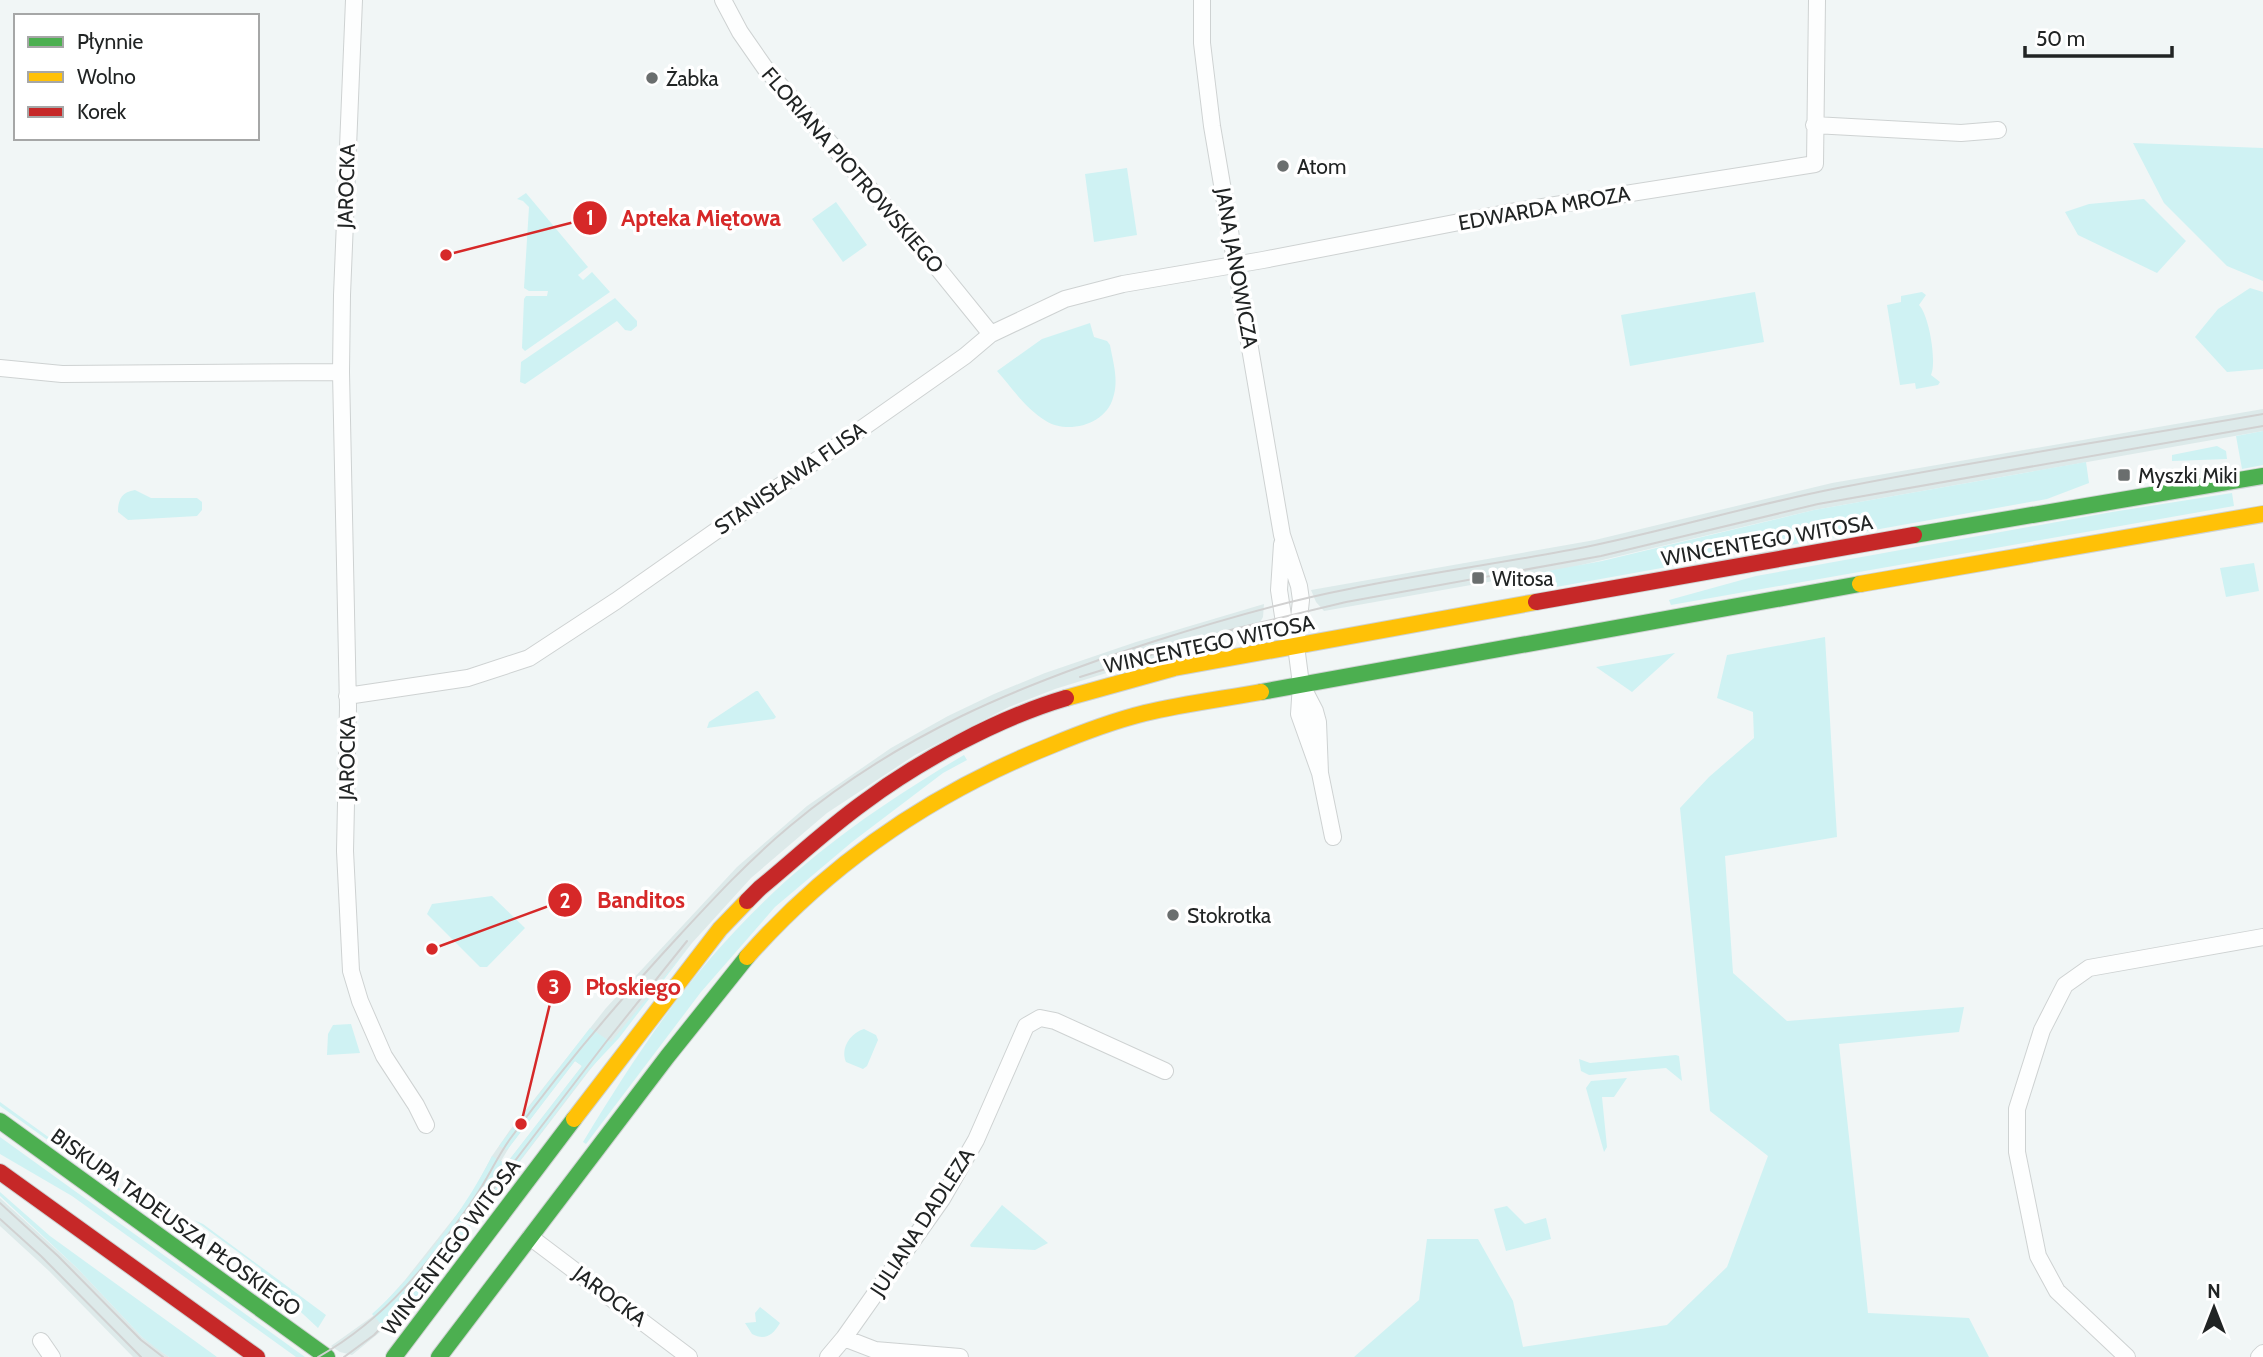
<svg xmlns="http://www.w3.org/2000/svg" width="2263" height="1357" viewBox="0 0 2263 1357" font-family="Cabin,sans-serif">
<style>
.built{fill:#ddeaea;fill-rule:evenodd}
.green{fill:#cff2f3}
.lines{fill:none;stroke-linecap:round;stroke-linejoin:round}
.street-casing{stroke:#ced2d2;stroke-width:18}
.fast-casing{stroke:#ced2d2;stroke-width:18}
.slow-casing{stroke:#ced2d2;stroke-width:18}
.jam-casing{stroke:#ced2d2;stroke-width:18}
.street{stroke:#fdfefe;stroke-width:16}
.fast{stroke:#4caf50;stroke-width:16}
.slow{stroke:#ffc107;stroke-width:16}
.jam{stroke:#c62828;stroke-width:16}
.tram{stroke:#d1d1d1;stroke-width:2}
.poi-dot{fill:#6a6e6e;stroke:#fff;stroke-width:2.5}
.labels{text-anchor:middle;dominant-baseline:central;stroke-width:7;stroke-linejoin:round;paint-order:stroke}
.poi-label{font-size:21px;fill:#212424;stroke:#fff;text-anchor:start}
.street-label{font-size:21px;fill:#212424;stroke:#fff}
.leader{fill:none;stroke:#d62828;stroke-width:2.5}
.callout-dot{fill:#d62828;stroke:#fff;stroke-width:2.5}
.mark-label{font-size:21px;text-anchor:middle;font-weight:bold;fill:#fff}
.callout-label{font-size:23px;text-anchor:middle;font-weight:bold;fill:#d62828;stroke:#fff;stroke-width:7;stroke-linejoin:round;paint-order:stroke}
</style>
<rect width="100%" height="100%" fill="#f1f6f6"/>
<path class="built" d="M2263,409V431L1814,510L1573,567L1324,611L1316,602L1311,590L1595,540L1832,483Z
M1264,604L1263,617L1258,626L1055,689L1009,707L915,755L827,813L751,878L692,943L589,1071L423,1288L396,1319L352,1355L340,1352L331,1346L373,1316L405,1280L469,1199L492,1156L510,1130L606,1008L737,867L807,806L891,748L948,716L994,694L1045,673L1136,642ZM575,1061L582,1066L506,1164L501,1161L510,1146Z
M0,1198L78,1269L142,1337L169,1357H133L49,1271L0,1226Z"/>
<path class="green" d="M2133,143L2263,148V281L2227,266L2164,203Z
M1127,168L1137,235L1094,242L1085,174Z
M526,193L588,267L578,275L583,280L592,272L610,292L525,351L522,348L524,299L526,296H547L548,291H529L524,288L529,207L523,201L517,199Z
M2144,199L2186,241L2157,273L2078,235L2065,212L2089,204Z
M836,202L867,245L843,262L812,219Z
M2250,288L2263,292V369L2227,372L2195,337L2218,309Z
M1755,292L1764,342L1630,366L1621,315Z
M1922,292L1926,295L1919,305C1929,315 1937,362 1931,375L1940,382L1938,385L1916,389L1915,383L1900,385L1887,305L1901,302V296Z
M615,298L637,321V326L631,331L625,330L617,321L525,384L520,382L521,362Z
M1090,323L1094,337L1107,341L1110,345C1113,362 1119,380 1113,398C1106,424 1068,435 1046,421C1026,409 1012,388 997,371L1042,339Z
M2263,431V465L2242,469L2236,436Z
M2217,446L2226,451L2227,459L2172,461V455Z
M2086,462L2089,483L2047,499L1556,587L1506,589L1505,579L1602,561L1814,510Z
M135,490L151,498H197L202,502V510L197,516L128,520L118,512C118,499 122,492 135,490Z
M2232,493L2234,506L1671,605L1669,600L1756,576L2112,512Z
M2254,563L2259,591L2226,597L2220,568Z
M1825,637L1837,837L1725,856L1733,973L1787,1021L1964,1007L1959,1032L1839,1044L1868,1313L1969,1318L1989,1357H1354L1419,1300L1427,1239H1478L1513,1301L1523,1347L1667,1325L1727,1267L1768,1156L1710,1111L1680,808L1709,777L1754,738L1753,712L1717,698L1727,655Z
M1675,653L1632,692L1596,667Z
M756,691H758L776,717L774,719L707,728L709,722Z
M964,755L967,760L943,773L852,842L775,907L701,992L586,1144L583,1142C628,1068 676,993 736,930C804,857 879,805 964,755Z
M492,896L525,928L487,967H480L427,914L432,904Z
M692,943L619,1038L588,1071L389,1333L372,1314C416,1275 466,1208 492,1156L506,1164L582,1066L575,1061L507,1150L499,1146L590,1028L611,1042Z
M351,1024L360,1053L327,1055L328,1034L333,1025Z
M864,1029L876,1035L878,1040L867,1066L863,1069L846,1062C840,1049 850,1033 864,1029Z
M1676,1055L1679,1056L1682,1081L1666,1068L1589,1075L1581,1071L1579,1059L1590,1063Z
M1627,1078L1614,1097H1602L1607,1147L1604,1152L1586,1088L1591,1081Z
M0,1102L152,1212L165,1217L177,1218L203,1238L201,1240L171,1228L0,1106Z
M0,1137L305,1357H296L72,1196L0,1154Z
M0,1192L50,1236L217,1357H169L156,1348L142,1337L78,1269L0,1196Z
M1002,1205L1048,1243L1035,1250L971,1247L970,1245Z
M1507,1206L1525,1224L1546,1218L1551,1239L1506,1251L1494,1209Z
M194,1220L203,1224L326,1315L318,1328L259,1273L261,1269Z
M760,1307L780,1323C773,1335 765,1341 752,1334L745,1323L756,1322L755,1313Z"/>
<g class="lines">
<defs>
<path id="street" d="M354,0L342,295L341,372L348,707L345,851L351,971L360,1001L384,1056L416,1105L426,1125
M723,0L740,32L765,68L927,255L991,334
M1202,0V43L1212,126L1282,535L1299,586L1301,600L1296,646L1301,684L1299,714L1320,773
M1814,125L1961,133L1998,130
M0,368L62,374L341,372
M1282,544L1279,590L1283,616L1296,646
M1302,686L1315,711L1318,722L1320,773L1333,837
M347,696L468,678L529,658L616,601L864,427L965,356L991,334L1065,299L1123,284L1263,260L1511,212L1815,164L1817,0
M530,1237L689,1357
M844,1338L875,1350L960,1357
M41,1341L52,1357
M828,1357L844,1338L942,1199L976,1140L1026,1026L1040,1018L1055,1021L1165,1071
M2127,1357L2057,1291L2038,1256L2017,1152V1109L2042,1030L2065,985L2089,968L2263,937
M2259,1357L2263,1353"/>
<path id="fast" d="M1914,535L2263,476
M1261,692L1860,584
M0,1121L327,1357
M394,1357L574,1119
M439,1357L667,1057L747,957"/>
<path id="slow" d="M1860,584L2263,514
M1066,698L1174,668L1536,602
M747,957C831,862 932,793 1050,746C1081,733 1113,721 1145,713C1183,704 1222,699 1261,692
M574,1119L720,929L747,901"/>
<path id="jam" d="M1536,602L1914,535
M747,901L760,888C794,860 827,829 863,803C919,761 998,718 1066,698
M0,1172L257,1357"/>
</defs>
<use href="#street" class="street-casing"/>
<use href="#fast" class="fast-casing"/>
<use href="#slow" class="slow-casing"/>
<use href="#jam" class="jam-casing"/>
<use href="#street" class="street"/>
<use href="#fast" class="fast"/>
<use href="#slow" class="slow"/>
<use href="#jam" class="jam"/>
<path class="tram" d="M1080,677L1234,629L1346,602L1601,556L1818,504L2263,426
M0,1203L58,1256L141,1340L163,1357
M478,1209L606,1042L687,941
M0,1219L41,1256L141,1357
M318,1357C386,1319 432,1260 475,1197C488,1178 497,1157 510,1139C562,1068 618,1002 677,938C713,899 749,860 790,826C900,734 1017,686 1152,642C1217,621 1282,602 1349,589C1430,572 1513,562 1595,545C1676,528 1756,504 1838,488C1979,460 2121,439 2263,414
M344,1357L374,1335L403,1305"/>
</g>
<g class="poi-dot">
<circle cx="652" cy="78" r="7"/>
<circle cx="1283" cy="166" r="7"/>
<rect x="2117" y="468" width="14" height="14" rx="3.5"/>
<rect x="1471" y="571" width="14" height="14" rx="3.5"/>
<circle cx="1173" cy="915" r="7"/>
</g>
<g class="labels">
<g class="poi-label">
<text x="666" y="78">Żabka</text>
<text x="1297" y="166">Atom</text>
<text x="2138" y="475">Myszki Miki</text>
<text x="1492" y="578">Witosa</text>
<text x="1187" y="915">Stokrotka</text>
</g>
<g class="street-label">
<text transform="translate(853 170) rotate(49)">FLORIANA PIOTROWSKIEGO</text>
<text transform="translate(346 186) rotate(-88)">JAROCKA</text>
<text transform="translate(1544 208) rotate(-10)">EDWARDA MROZA</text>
<text transform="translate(1237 268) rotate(80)">JANA JANOWICZA</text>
<text transform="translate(790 478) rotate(-35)">STANISŁAWA FLISA</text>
<text transform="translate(1767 540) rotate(-10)">WINCENTEGO WITOSA</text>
<text transform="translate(1209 644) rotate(-12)">WINCENTEGO WITOSA</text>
<text transform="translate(347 758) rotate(-89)">JAROCKA</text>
<text transform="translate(176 1222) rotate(36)">BISKUPA TADEUSZA PŁOSKIEGO</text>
<text transform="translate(922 1222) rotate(-57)">JULIANA DADLEZA</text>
<text transform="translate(451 1247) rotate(-53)">WINCENTEGO WITOSA</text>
<text transform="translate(610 1296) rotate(37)">JAROCKA</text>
</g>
</g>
<path class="leader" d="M446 255L590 218M432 949L565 900M521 1124L554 987"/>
<g class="callout-dot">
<circle cx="446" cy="255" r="7"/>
<circle cx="432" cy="949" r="7"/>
<circle cx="521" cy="1124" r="7"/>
<circle cx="590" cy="218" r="18"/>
<circle cx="565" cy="900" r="18"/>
<circle cx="554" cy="987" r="18"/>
</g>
<g class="mark-label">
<text x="590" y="225">1</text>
<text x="565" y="908">2</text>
<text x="554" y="994">3</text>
</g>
<g class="callout-label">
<text x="701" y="226">Apteka Miętowa</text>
<text x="641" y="908">Banditos</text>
<text x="633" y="995">Płoskiego</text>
</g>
<rect x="14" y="14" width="245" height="126" fill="#ffffff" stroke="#a6a7a7" stroke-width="2"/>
<rect x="28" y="37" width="35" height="10" fill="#4caf50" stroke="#a6a7a7" stroke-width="2"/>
<text x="77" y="49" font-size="21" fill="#212424">Płynnie</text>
<rect x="28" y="72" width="35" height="10" fill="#ffc107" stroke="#a6a7a7" stroke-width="2"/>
<text x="77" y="84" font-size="21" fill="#212424">Wolno</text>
<rect x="28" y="107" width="35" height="10" fill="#c62828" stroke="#a6a7a7" stroke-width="2"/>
<text x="77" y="119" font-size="21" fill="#212424">Korek</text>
<g transform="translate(2214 1308)" stroke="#ffffff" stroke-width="5" paint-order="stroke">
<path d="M0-5L12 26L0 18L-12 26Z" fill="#212424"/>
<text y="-10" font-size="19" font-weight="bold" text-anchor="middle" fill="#212424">N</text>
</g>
<path d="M2025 46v10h147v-10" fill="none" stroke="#212424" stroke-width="3.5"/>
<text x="2036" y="46" font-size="21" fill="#212424" stroke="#ffffff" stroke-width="5" paint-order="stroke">50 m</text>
</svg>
